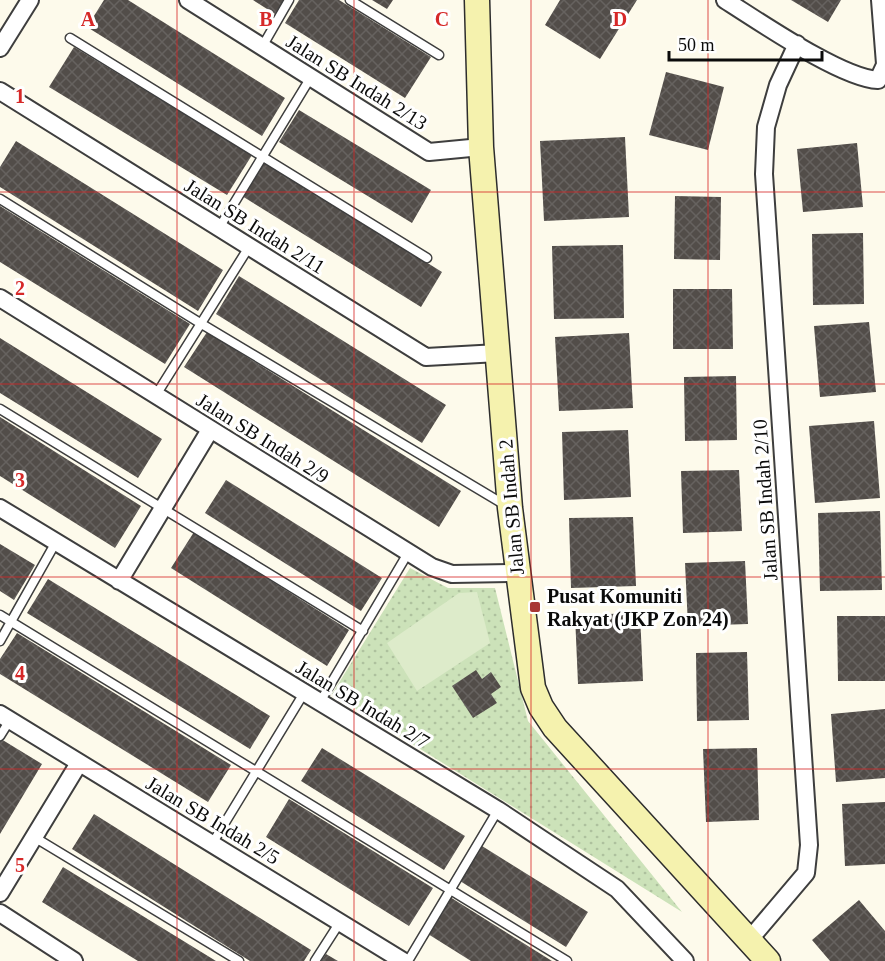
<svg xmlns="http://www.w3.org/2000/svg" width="885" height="961" viewBox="0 0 885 961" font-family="Georgia,serif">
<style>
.park{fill:url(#park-dots)}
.pitch{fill:#ddebca}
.building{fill:url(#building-cross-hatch)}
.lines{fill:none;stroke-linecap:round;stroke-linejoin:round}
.lane-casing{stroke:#3e3e3e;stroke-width:11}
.street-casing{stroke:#3e3e3e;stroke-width:20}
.secondary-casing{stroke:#2d2d2d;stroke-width:27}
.lane{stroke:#fff;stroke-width:8}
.street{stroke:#fff;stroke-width:16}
.secondary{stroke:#f5f2ae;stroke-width:24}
.grid{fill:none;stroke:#d62828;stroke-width:1.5;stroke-opacity:0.55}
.poi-dot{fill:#a93735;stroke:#fff;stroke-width:2}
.labels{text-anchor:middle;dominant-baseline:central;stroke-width:6;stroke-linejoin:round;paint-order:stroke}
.street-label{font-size:20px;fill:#0b0b0b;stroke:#fff}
.poi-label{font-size:20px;font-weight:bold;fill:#0b0b0b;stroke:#fff;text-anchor:start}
.grid-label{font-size:20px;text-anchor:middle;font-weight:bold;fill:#d62828;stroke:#fff;stroke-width:6;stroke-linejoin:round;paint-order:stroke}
</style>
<defs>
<pattern id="park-dots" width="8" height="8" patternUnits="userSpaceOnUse" patternTransform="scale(1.5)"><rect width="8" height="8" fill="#cce2b9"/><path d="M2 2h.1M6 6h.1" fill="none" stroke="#aec19e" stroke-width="1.8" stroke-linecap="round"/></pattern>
<pattern id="building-cross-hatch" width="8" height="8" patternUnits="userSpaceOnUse" patternTransform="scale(1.5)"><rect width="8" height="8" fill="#524d49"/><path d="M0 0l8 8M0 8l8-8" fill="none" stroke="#66625f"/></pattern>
</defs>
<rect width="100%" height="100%" fill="#fdfaeb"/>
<path class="park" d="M410,568L448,588H495L528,721L682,912L332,694Z"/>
<path class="pitch" d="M477,592L490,643L417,691L387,643L459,593Z"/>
<path class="building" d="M104,0H128L285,98L262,136L87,27Z
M253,0H284L275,14Z
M299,0H339L431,57L405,98L285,23Z
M372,0H393L387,9Z
M560,0H637L600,59L545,25Z
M791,0H841L828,22Z
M74,47L252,155L227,195L49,87Z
M666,72L724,87L708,150L649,135Z
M299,110L431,190L412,223L279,142Z
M625,137L629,217L544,221L540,141Z
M16,141L223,270L198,311L0,187V167Z
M857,143L863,207L803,212L797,149Z
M264,161L442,272L421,307L242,196Z
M675,196L721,197L720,260L674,259Z
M0,206L190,324L165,364L0,262Z
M863,233L864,304L813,305L812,234Z
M623,245L624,318L554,319L552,246Z
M239,276L446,405L422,443L216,314Z
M673,289H732L733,349H673Z
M869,322L876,392L820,397L814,326Z
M207,332L461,491L439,527L184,367Z
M629,333L633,408L559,411L555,337Z
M0,338L162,439L138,478L0,393Z
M736,376L737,440L685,441L684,377Z
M0,417L141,506L115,548L0,476Z
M874,421L880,498L815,503L809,426Z
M628,430L631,497L564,500L562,432Z
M739,470L742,531L683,533L681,471Z
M226,480L382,578L361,611L205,513Z
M880,511L882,590L820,591L818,513Z
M633,517L636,586L571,588L569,518Z
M194,532L349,630L327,666L171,568Z
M0,544L35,565L14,600L0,591Z
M745,561L748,624L688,626L685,563Z
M48,579L270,716L250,749L27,613Z
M640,613L643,681L578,684L575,615Z
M837,616H885V681H838Z
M17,633L231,765L208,802L0,674V659Z
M747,652L749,720L697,721L696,653Z
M476,670L482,679L491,672L501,687L491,694L497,703L473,718L452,686Z
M885,709V778L836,782L831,714Z
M1,739L42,764L0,834V741Z
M322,748L465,836L444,870L301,781Z
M757,748L759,820L706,822L703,749Z
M289,799L433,888L409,926L266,837Z
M885,802V864L845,866L842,804Z
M94,814L311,950L304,961H250L72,849Z
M482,846L588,912L566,947L460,881Z
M63,867L216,961H138L42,902Z
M450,897L552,961H471L428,934Z
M859,900L885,931V961H830L812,940Z
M326,954L338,961H321Z"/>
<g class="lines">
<defs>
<path id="lane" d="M350,0L439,55
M70,38L427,258
M262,47L289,0
M0,199L200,323L505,505
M219,228L311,77
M156,395L249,247
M0,409L363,631
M0,615L567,961
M0,641L56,542
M320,702L408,553
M0,736L10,720
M34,837L239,961
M212,844L304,693
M315,961L340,922
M408,961L498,810"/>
<path id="street" d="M188,0L429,152L481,147
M725,0C760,22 841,78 878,80L885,65
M880,0L885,64
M0,48L30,0
M0,91L426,357L498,353
M0,298L432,567L452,574L516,573
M0,508L498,810L617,889L685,961
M119,581L210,430
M0,714L403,961
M0,893L79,763
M0,913L74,961
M750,939L806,873L809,845L764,174L766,127L778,85L797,44"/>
<path id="secondary" d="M477,0L481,147L510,508L533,688L541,707L555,728L768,961"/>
</defs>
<use href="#lane" class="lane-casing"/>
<use href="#street" class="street-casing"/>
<use href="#secondary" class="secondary-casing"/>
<use href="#lane" class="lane"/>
<use href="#street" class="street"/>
<use href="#secondary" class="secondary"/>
</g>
<path class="grid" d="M177,0V961M354,0V961M531,0V961M708,0V961M0,192H885M0,384H885M0,577H885M0,769H885"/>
<rect class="poi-dot" x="529" y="601" width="12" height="12" rx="3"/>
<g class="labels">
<g class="street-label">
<text transform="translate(357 82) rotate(32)">Jalan SB Indah 2/13</text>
<text transform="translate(255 226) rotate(32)">Jalan SB Indah 2/11</text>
<text transform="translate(263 438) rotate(32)">Jalan SB Indah 2/9</text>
<text transform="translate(765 500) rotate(-94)">Jalan SB Indah 2/10</text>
<text transform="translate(511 507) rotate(-95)">Jalan SB Indah 2</text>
<text transform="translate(363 704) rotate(31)">Jalan SB Indah 2/7</text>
<text transform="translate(213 820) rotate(31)">Jalan SB Indah 2/5</text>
</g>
<g class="poi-label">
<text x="547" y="596">Pusat Komuniti<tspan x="547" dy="23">Rakyat (JKP Zon 24)</tspan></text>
</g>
</g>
<g class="grid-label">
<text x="88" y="26">A</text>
<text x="266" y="26">B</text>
<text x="442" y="26">C</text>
<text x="620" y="26">D</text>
<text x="20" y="103">1</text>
<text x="20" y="295">2</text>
<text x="20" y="487">3</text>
<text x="20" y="680">4</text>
<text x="20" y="872">5</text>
</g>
<path d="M669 51v9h153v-9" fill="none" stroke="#0b0b0b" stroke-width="3"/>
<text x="678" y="51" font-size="18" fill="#0b0b0b" stroke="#ffffff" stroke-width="4.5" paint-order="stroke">50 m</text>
</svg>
